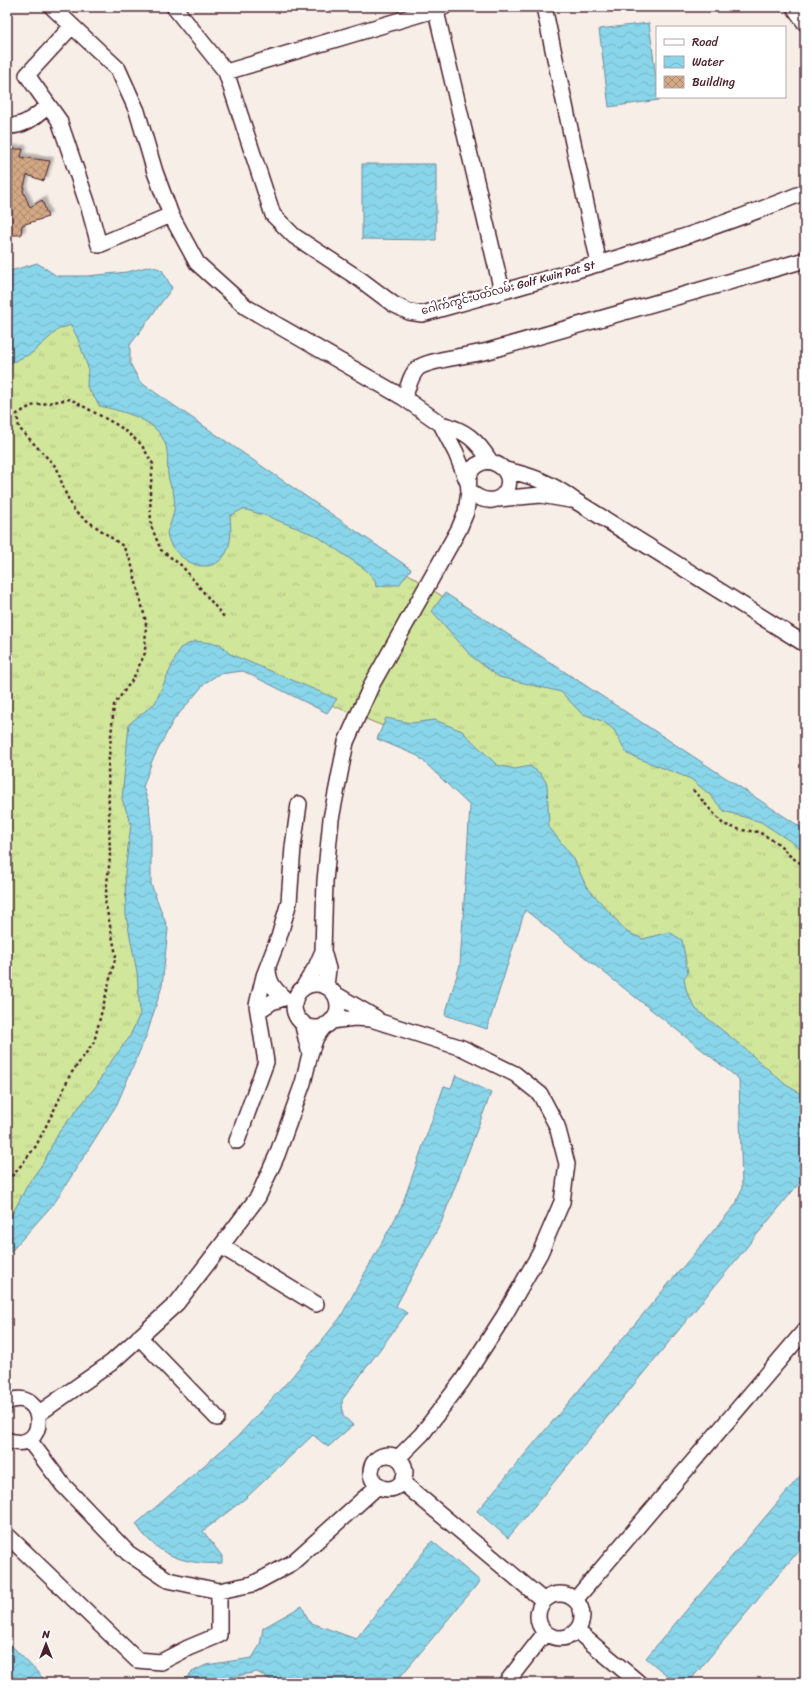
<svg xmlns="http://www.w3.org/2000/svg" width="812" height="1690" viewBox="0 0 812 1690" font-family="Sriracha,'Noto Sans Myanmar',sans-serif">
<style>
.grass{fill:url(#grass-tufts);stroke:#8d8263}
.water{fill:url(#water-waves);stroke:#708c9d}
.building{fill:url(#building-cross-hatch);stroke:#4a1f2b;filter:url(#shadow)}
.lines{fill:none;stroke-linecap:round;stroke-linejoin:round}
.minor-casing{stroke:#4a1f2b;stroke-width:18}
.path{stroke:#4a1f2b;stroke-width:2.5;stroke-dasharray:3 3;stroke-linecap:butt}
.minor{stroke:#fff;stroke-width:15}
.labels{text-anchor:middle;dominant-baseline:central;stroke-width:4;stroke-linejoin:round;paint-order:stroke}
.street-label{font-size:11px;fill:#4a1f2b;stroke:#fff}
</style>
<defs>
<pattern id="grass-tufts" width="24" height="20" patternUnits="userSpaceOnUse"><rect width="24" height="20" fill="#d0e69b"/><path d="M3 7l-1-3M5 7V3M7 7l1-3M15 17l-1-3M17 17v-4M19 17l1-3" fill="none" stroke="#b4c586"/></pattern>
<pattern id="water-waves" width="16" height="10" patternUnits="userSpaceOnUse"><rect width="16" height="10" fill="#89d5e9"/><path d="M0 5q4-4 8 0t8 0" fill="none" stroke="#78b6c8"/></pattern>
<pattern id="building-cross-hatch" width="8" height="8" patternUnits="userSpaceOnUse"><rect width="8" height="8" fill="#d3a985"/><path d="M0 0l8 8M0 8l8-8" fill="none" stroke="#ad896d"/></pattern>
<filter id="shadow"><feDropShadow dx="3.5" dy="-3.5" stdDeviation="1" flood-color="#0004"/></filter>
</defs>
<rect width="100%" height="100%" fill="#f6eee7"/>
<filter id="ink" filterUnits="userSpaceOnUse"><feTurbulence type="fractalNoise" baseFrequency=".025" numOctaves="2"/><feDisplacementMap in="SourceGraphic" scale="8" xChannelSelector="R" yChannelSelector="G"/><feConvolveMatrix kernelMatrix="1 2 1 2 8 2 1 2 1" color-interpolation-filters="sRGB"/></filter>
<g filter="url(#ink)">
<path class="grass" d="M94,297L130,390L805,836V1113L547,908L452,754L218,659L135,772L146,1019L7,1241V315Z"/>
<path class="water" d="M649,23L657,85V97H659V100L609,107L599,29Z
M362,164H436V240L362,239Z
M37,263L57,276H87L127,272L151,266L162,270L172,288L130,345V363L140,382L411,569L399,585H387L376,587L375,580L366,570L317,536L264,515L243,509L230,516C231,528 232,542 226,553C212,577 183,564 171,545C169,541 168,537 167,533C171,522 176,510 174,497C174,491 170,486 169,480C166,469 169,457 166,446C158,419 124,412 100,406L87,387L88,368L78,339L71,325L59,329L32,353L7,365V272Z
M445,593L805,830V851L761,822L724,811L709,794L691,779L627,754L614,730L604,722L581,713L561,692L499,677L471,656L432,611Z
M195,641L220,644L230,654L337,699L327,713L243,671L219,674L205,683L173,721L152,761L143,787L149,804L151,826V884L168,929L162,986L147,1034L117,1104L55,1202L7,1256V1224L28,1184L43,1163L59,1132L97,1085L106,1068L129,1038L140,1014L137,972L126,916L125,872L131,824L122,799L129,724L155,703L180,648Z
M386,718L411,723L435,720L462,731L497,765L515,769L530,766L541,774L547,784L549,827L574,859L586,886L627,932L643,939L669,932L682,940L688,973L684,979L687,993L696,1009L744,1048L786,1085L805,1096V1176L508,1538L477,1511L736,1204L742,1188L739,1079L525,910L487,1029L445,1015L460,965L470,806L418,756L377,739Z
M456,1075L491,1093L441,1223L396,1306L407,1313L342,1400L343,1416L353,1425L328,1447L313,1435L247,1497L203,1531L222,1556V1563C196,1565 169,1560 150,1541C144,1536 140,1530 136,1524L237,1437L290,1379L340,1318L401,1208L444,1086L451,1088Z
M805,1470V1543L688,1683H676L646,1658Z
M432,1541L480,1581L395,1683H276L257,1672L218,1680L214,1683H181L192,1672L206,1665L252,1658L260,1645L263,1628L302,1606L309,1622L356,1639Z
M7,1641L48,1683H7Z"/>
<path class="building" d="M7,149H23L21,157L50,161L44,181L27,175L23,191L30,207L42,200L48,217L22,225L21,235H7Z"/>
<g class="lines">
<defs>
<path id="minor" d="M52,7L118,69L137,111L155,172L171,215L197,263L246,307L404,398L441,424
M174,7L226,72L273,215L294,236L361,280L393,304L409,312L422,314C551,278 681,243 805,192
M435,7L502,291
M544,7L599,264
M794,7L805,23
M72,26L27,75L59,120L89,208L99,245L171,215
M226,72L444,7
M7,126C24,127 36,116 48,106
M404,398C408,389 410,375 418,368C428,360 473,355 488,351C594,321 700,291 805,260
M487,461C528,469 504,521 469,491C467,474 470,465 487,461Z
M506,470C533,476 551,483 574,500L805,644
M468,483L456,453L441,424C465,430 477,440 490,461
M498,499L541,495L570,500
M323,951L325,881L331,819L346,742L372,684L459,529L466,512L469,491
M294 1006a22 22 0 1 1 44 0a22 22 0 1 1-44 0Z
M303,988L316,967L323,951L328,969L326,986
M335,994L376,1018
M258,1011L272,1002L284,998C274,989 268,982 268,968
M331,1021L354,1018L371,1019L462,1048L515,1074L540,1094L557,1126L567,1164L562,1202L540,1253L504,1316L462,1381L422,1434L398,1458
M302,1022L310,1054L316,1037L325,1025
M237,1141L266,1062L257,1005L264,976L279,937L289,902L293,847L299,804
M221,1246L316,1304
M139,1337L217,1418
M7,1402C47,1385 50,1456 7,1440
M38,1414L111,1363L177,1303L221,1246L258,1197L277,1155L303,1083L310,1054
M29,1440L63,1485L128,1553L168,1580L219,1591L253,1584L292,1563L378,1486
M371 1472a17 17 0 1 1 34 0a17 17 0 1 1-34 0Z
M402,1482L544,1601
M7,1535L137,1660L161,1662L188,1648L219,1635V1591
M538 1616a22 22 0 1 1 44 0a22 22 0 1 1-44 0Z
M575,1600L805,1330
M577,1631L639,1683
M506,1683L545,1633"/>
</defs>
<use href="#minor" class="minor-casing"/>
<path class="path" d="M693,790L723,824L741,830L759,832L779,844L791,857L805,866
M7,1180L15,1173L36,1146L59,1100L70,1075L94,1042L116,955L105,901L110,858L108,767L114,705L133,679L145,653L146,622L131,562L123,546L75,512L64,490L57,468L19,428L17,414L31,406L70,399L119,426L141,444L153,464L150,493L151,526L161,550L182,566L224,617"/>
<use href="#minor" class="minor"/>
</g>
</g>
<g class="labels">
<g class="street-label">
<text transform="translate(508 288) rotate(-15)">ဂေါက်ကွင်းပတ်လမ်း Golf Kwin Pat St</text>
</g>
</g>
<rect width="812" height="1690" fill="none" stroke="#fff" stroke-width="24"/>
<rect x="12" y="12" width="788" height="1666" fill="none" stroke="#4a1f2b" stroke-width="1.5" filter="url(#ink)"/>
<rect x="656" y="26" width="130" height="72" fill="#ffffff" stroke="#b7a5aa"/>
<rect x="664" y="39" width="20" height="6" fill="#ffffff" stroke="#b7a5aa"/>
<text x="692" y="46" font-size="12" fill="#4a1f2b">Road</text>
<rect x="664" y="56" width="20" height="12" fill="url(#water-waves)" stroke="#b7a5aa"/>
<text x="692" y="66" font-size="12" fill="#4a1f2b">Water</text>
<rect x="664" y="76" width="20" height="12" fill="url(#building-cross-hatch)" stroke="#b7a5aa"/>
<text x="692" y="86" font-size="12" fill="#4a1f2b">Building</text>
<g transform="translate(46 1644)" stroke="#ffffff" stroke-width="3" paint-order="stroke">
<path d="M0-3L7 15L0 10L-7 15Z" fill="#4a1f2b"/>
<text y="-6" font-size="11" font-weight="bold" text-anchor="middle" fill="#4a1f2b">N</text>
</g>
</svg>
